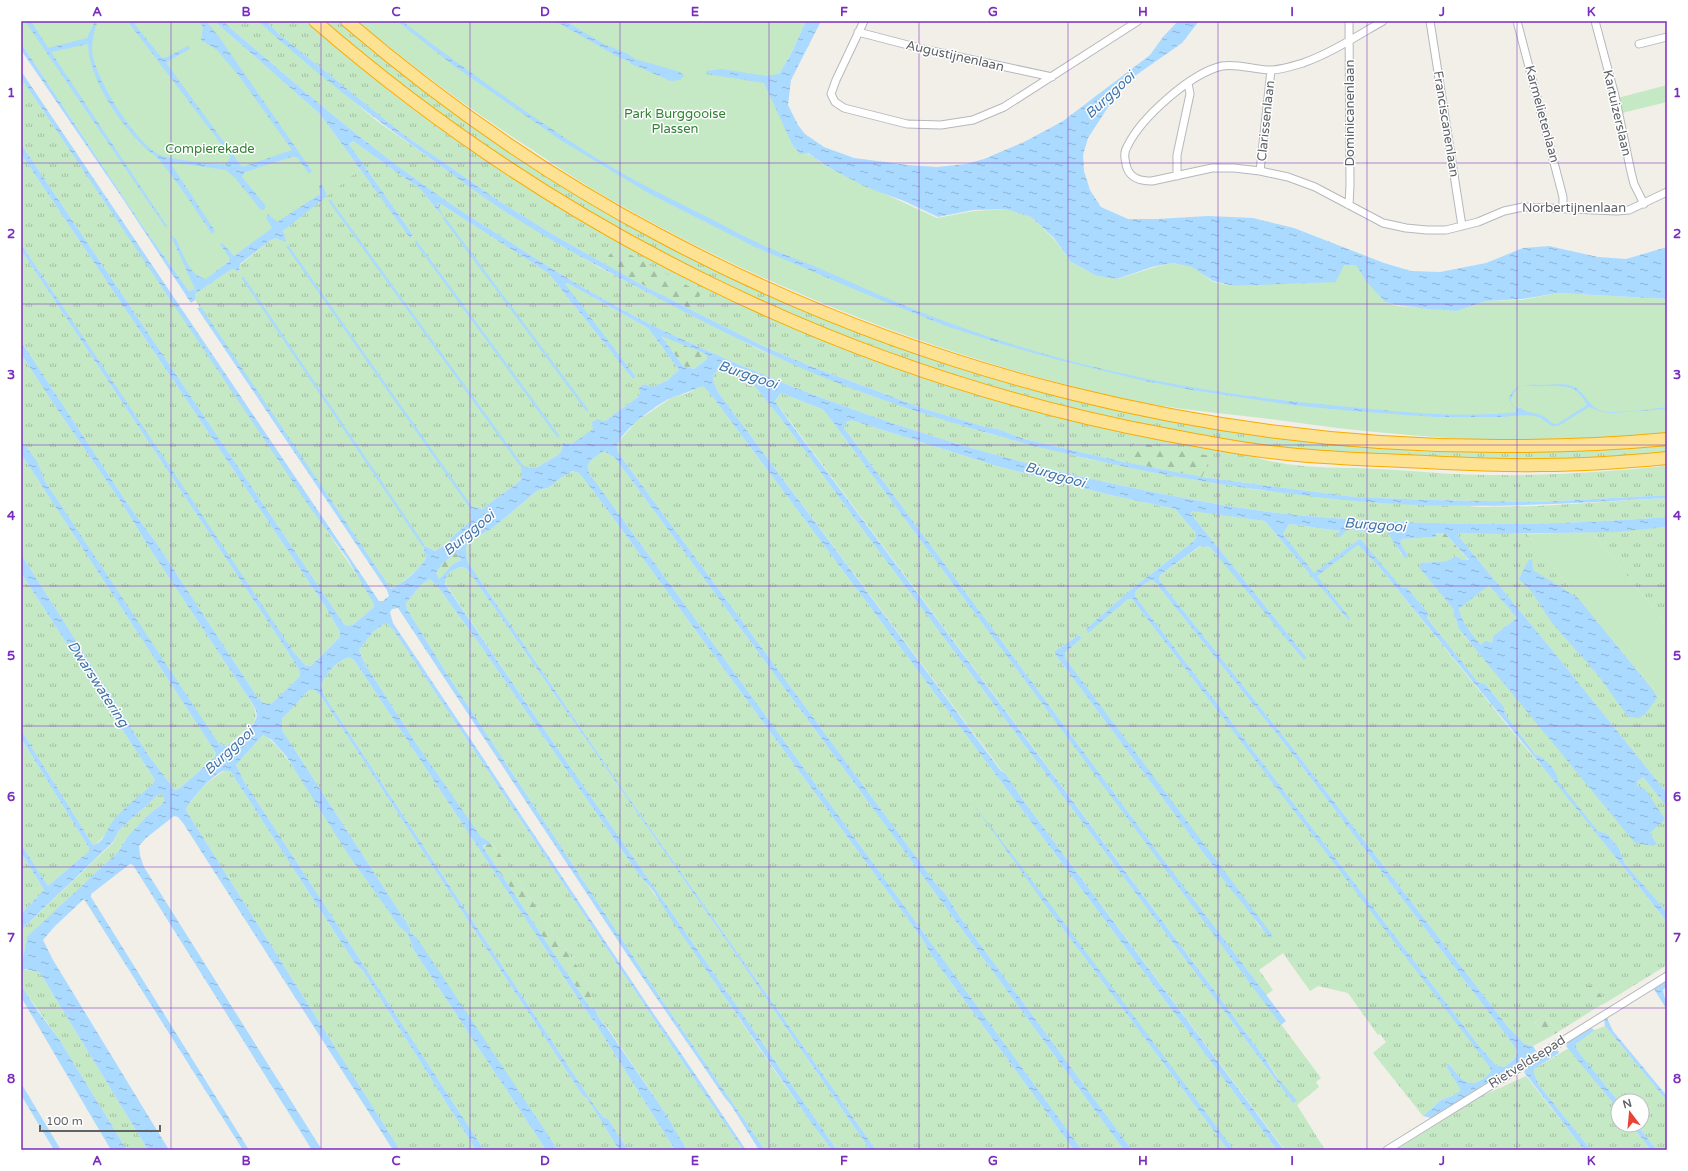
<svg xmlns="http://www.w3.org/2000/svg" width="1688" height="1171" viewBox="0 0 1688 1171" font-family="'Varela Round',sans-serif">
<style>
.grass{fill:url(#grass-tufts);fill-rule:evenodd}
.forest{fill:url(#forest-firs)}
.park{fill:#c5e8c5}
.water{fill:url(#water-ripples);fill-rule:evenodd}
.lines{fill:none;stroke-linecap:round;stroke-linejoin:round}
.stream{stroke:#aadaff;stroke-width:2.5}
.street-casing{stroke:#b5b8bc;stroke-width:9}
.highway-casing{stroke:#f9ab00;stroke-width:14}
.street{stroke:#fff;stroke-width:7}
.highway{stroke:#fde293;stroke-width:12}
.grid{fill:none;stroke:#7b2cbf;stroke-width:1;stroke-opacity:0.55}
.labels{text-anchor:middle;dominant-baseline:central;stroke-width:3;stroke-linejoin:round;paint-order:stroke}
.street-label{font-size:13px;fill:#5f6368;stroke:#fff}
.park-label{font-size:13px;fill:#348238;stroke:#fff}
.water-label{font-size:14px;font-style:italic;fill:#4174aa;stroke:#fff}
.neatline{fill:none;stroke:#7b2cbf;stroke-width:1.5}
.grid-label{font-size:13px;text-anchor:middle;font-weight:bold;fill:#7b2cbf}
</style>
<defs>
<pattern id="grass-tufts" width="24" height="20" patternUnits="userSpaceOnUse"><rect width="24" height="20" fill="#c5e8c5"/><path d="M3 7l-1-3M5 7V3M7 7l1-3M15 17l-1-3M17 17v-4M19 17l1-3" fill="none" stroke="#a3c0a4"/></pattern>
<pattern id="forest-firs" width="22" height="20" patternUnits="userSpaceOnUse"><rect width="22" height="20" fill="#c5e8c5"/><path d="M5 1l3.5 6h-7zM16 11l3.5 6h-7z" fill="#a3c0a4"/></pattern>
<pattern id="water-ripples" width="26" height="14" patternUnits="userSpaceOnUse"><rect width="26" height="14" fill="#aadaff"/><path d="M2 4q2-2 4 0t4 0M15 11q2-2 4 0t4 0" fill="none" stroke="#8eb4d2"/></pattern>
</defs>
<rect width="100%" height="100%" fill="#f1efe8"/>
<path class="grass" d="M223,21H258L377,121L499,207L600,268L758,349L872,396L986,433L1088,459L1190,479L1259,490L1370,502L1483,507L1539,506L1667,498V517C1544,527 1419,526 1296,515C1238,509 1181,498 1124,486C962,452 804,398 654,326C602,300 553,270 504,238C482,224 459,210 438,195C384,157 333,116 283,73C263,55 242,39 223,21Z
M266,21H305C348,58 391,94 437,127C605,247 789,339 986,398C1050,417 1115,432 1181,444C1203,449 1225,451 1247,455C1256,457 1266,461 1275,462C1309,469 1345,467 1379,469C1415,471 1453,475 1490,475C1549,476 1608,472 1667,466V495L1539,502L1431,500L1355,497L1202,477L1124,462L1024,439L998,429L986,427L925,409L805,364L761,345L642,285L554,235L499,201L403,134L279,34Z
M322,21H340L397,70L483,134L518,158L657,240L725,276L861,334L957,368L1023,388L1125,411L1355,446L1431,452L1561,450L1667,443V453L1538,460L1463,459L1374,456L1279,448L1175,432L1039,400L935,369L810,323L704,275L651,248L526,174L382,71Z
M21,78L369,593L374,604V607L354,624L347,626L344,624L21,144Z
M353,141L420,189L443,217L438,205L439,203L548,273L633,379L636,377L564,284L567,283L648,328L679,370L668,380L653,387L644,384L638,397L572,445L562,450L558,455L536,468H530L522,475L520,481L482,509L470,506L471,521L455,534L446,544L435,551L423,545L426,559L421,566L399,585L391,589L195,300V294L232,269L239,271L240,265L269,241L276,238L286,240L283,232L288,226L360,169L410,237H413V235L349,144Z
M21,154L325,606L340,632L339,638L311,666H306L293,651L255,597L21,244Z
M21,250L286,649L299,670L300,676L271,704L264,703L258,698L155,541L127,503L21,341Z
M21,354L57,409L123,505L150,549L248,697C254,707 257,711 255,722L227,746L219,744L212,735L45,481L37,461L21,440Z
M725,368L750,380L785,424L866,534L1293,1103H1295L1264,1057L775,401L781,393L822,409L826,413L1321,1078L1316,1082L1319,1087L1297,1105L1325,1150L1284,1149L1026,804L1005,773L1002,771L718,392C712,377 709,374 725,368Z
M703,386L712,396L1277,1150H1234L1046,906L1228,1150H1132L960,917L945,893L936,884L619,454L617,449L618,442L637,421L671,398L688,393Z
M851,420L997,466L1106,494L1175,509L1196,533L1195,540L1129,591L1086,629L1088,632L1128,599H1132L1490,1066L1491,1071C1488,1075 1485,1077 1481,1080C1466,1089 1459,1076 1449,1064L1446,1066L1462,1090L1457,1094L1441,1100L1423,1116L1373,1053L1386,1042L1380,1034L1378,1035L1348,993L1318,986L1310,991L1283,953L1259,970L1273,990L1266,995L1160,855L844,428L845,423ZM1079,635L1082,638L1065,653V658L1272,936L1259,926L1245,904L1231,890L1055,654V651Z
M604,451L615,458L641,493L1124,1150H1082L589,473L588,465L591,460Z
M21,454L216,753L214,758L180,788L176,790L174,789L149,756L21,554Z
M572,471L579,473L594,492L923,940L931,955L1074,1150H876L617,781L467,561L466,546L473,539L494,527L538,490L548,488L562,477Z
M1192,510L1265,521L1349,621L1350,618L1316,576L1358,545L1380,568L1520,741L1566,795L1667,922V965L1607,1002L1592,985L1580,988L1596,1008L1558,1032L1544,1015L1535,1023L1548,1038L1533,1046L1524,1045L1508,1027L1288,742L1159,580L1160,575L1201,546L1210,547L1307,658L1191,514Z
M1289,524L1340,531L1347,530L1389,532L1401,554L1408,555L1400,543L1402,539L1436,537V533L1456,556L1447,561L1421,563L1420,567L1454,610C1454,619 1459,628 1464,636L1657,844L1650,833L1648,795L1645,789L1638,786L1637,782L1643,777L1667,807V912L1625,864L1619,848L1607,834L1598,831L1557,781C1558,771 1545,757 1535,754L1505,714L1504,707L1485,684L1478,682L1427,618L1428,613L1407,588H1402L1358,540L1314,574L1283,534Z
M1667,527V626L1592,532Z
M1456,533L1527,534L1596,620L1667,705V793L1553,651Z
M460,567L466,568L470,573L730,946L870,1150H837L553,742L445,583V579L450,572Z
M21,573L155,780L154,784L112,822L108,832L95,845H93L21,730Z
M430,579L438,587L478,642L637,872C661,900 680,932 702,963C744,1026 786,1089 832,1150H765L666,1006L447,674L407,609L406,603L421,585Z
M1151,580L1154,581L1287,747L1518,1051C1516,1058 1510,1063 1504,1067L1496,1065L1480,1047L1135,596V592L1140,587Z
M1489,584L1517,618L1493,636L1492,643L1481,645C1472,635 1462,622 1459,609Z
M384,624H387L394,631L686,1067L743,1150H687L664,1111L608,1028L599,1018L594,1007L586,979L499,853L490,842L481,838L416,743L365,664L359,650L373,632Z
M347,657H349L354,660L591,1018L597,1024V1026L675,1150H628L608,1119L603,1117L594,1105L324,695L321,685C326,672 336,664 347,657Z
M309,690H315L321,696L583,1096L587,1098L619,1150H558L410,932V928L282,730V719Z
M263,735C282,741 334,831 348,853C367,880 388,907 408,934L413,949L546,1150H484L244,781L236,765Z
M21,738L89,848V851L48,886L21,844Z
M228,770L230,771L354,962L363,971L476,1150H400L187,812L186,809C192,797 215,773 228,770Z
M161,794L164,796V801L161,805L147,816L128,836L119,851L28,937L21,964V930L113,843L119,830L158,795Z
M21,852L44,890L21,914Z
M23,969L40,973L148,1150H127L59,1039L26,993L21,985V970Z
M1605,1026L1667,1101V1150H1657L1637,1125H1642V1101H1618L1577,1050L1576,1044L1595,1030Z
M1569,1048L1618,1109V1125H1631L1651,1150H1591L1539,1085L1534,1073V1069Z
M1526,1076L1584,1150H1396L1482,1096Z"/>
<path class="forest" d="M618,248L701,293L692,310L605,265L609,255Z
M660,335L706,354L707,359L694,369L683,366Z
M1135,442L1211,456L1202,477L1124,462Z
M1436,533H1445L1469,561C1454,560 1445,543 1436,533Z
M456,553L461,560L453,564L439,579L436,573L443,563Z
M487,844H491L499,853L586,979L594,1007L591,1009L483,847Z
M1592,985L1607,1002L1596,1008L1579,988Z
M1544,1015L1558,1032L1548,1038L1535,1023Z"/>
<path class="park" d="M21,21H214L320,114L360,169L327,196L320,194L234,256L196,289L189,291L146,231L21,43Z
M357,21H806L791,54L779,74L793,146L799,153L805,152L815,158L827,167L937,218L974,211L1007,209L1031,217L1054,239L1071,262L1097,276L1118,279L1152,268L1171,263L1193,267L1213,282L1233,286L1294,282L1344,263L1357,265L1367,281L1385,302L1398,306L1457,311L1486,301L1522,300L1558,293L1667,299V433C1621,440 1573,442 1526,443C1500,443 1474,439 1448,438C1396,434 1345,430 1293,422C1237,414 1180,411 1125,399C946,359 771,291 611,200C585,185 559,168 534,151C472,111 414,68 357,21Z
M1667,85V102L1622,113L1618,98Z
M1592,532L1667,626V705L1596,620L1527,534Z"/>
<path class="water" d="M25,21H31L48,48L87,38L95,21H98C94,29 92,42 92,51C95,79 134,140 158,154C169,160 210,163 225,165L231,157L129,23L132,21L161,57L165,58L188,46L190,49L168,61L167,64L242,167L292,150L239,76L217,50L201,40L203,27L199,21H206L219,37L312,171L309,174L297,157H291L245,172L242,177L266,206L264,210H261L235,178L226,170L176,163L171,164L215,231L212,234C195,209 179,183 159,160C155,154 148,151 143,146C119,122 89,79 88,44L51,52L167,226L166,228Z
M214,21H223C242,39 263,55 283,73C333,116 384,157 438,195C459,210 482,224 504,238C553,270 602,300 654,326C804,398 962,452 1124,486C1181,498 1238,509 1296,515C1419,526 1544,527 1667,517V527L1615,532L1499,534L1456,533L1553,651L1667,793V807L1643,777L1637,782L1638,786L1645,789L1665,819L1650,833L1657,844L1653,846L1635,843L1459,629L1454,614V610L1419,567L1421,563L1447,561L1456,556L1463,560H1469L1445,533H1436V537L1402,539L1400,543L1408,555L1407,558H1405L1394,543L1388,532L1347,530L1340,537L1337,536L1340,531L1289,524L1283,534L1314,573L1358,540H1361L1402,588H1407L1429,614L1427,618L1478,682L1485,684L1504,707L1505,714L1535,754C1545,757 1558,771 1558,781L1598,831L1607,834L1619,848L1625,864L1667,912V922C1573,803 1476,686 1380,568L1358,545L1317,576L1350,618L1349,621L1265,521L1192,511L1191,514L1307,658L1304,660L1210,547L1200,546L1160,575L1159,580L1288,742L1508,1027L1524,1044L1533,1046L1536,1051L1431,1118L1423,1116L1441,1100L1457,1094L1461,1090L1446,1066L1449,1064C1458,1075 1466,1089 1481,1080C1485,1077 1488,1075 1491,1071L1489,1066L1132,599H1128L1088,633L1086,629L1129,591L1195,540L1196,533L1175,509L1106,494L997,466L851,420L845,423L844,428L1160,855L1286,1021L1281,1025L826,413L822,409L781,393L775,401L789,421L1264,1057L1276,1076L1297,1101L1293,1103L866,534L785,424L750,380L725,368C709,374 712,377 718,392L1001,771L1005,773L1026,804L1284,1150H1277L712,396L703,386C692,391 681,394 671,398C657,404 624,429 618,443C616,447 617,450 619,454L936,884L945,893L960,917L1132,1150H1124L641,493L615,458L604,451L591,460L588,465L589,473L1082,1150H1074L931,955L923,940L594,492L579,473L572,471L562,477L548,488L538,490L494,527L473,539L466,546L467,561L617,781L876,1150H870L730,946L470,573L466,568L460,567L450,572L445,579V584L553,742L837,1150H832L810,1121L665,910L654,892L637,872L478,642L438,587L430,579L421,585L406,603L407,609L447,674L666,1006L765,1150H759L731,1105L725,1098L634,965L398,608L392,609L390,612L393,623L653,1013C685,1058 715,1104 746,1150H743L686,1067L394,631L387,624H384L373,632L359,650L365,664L416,743L481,837L490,842L491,844L484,845L483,847L591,1009L594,1007L599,1018L607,1028L664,1111L687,1150H675L597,1026V1024L591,1018L354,660L349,657C337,661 326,673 321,685L324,695L594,1105L603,1117L608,1119L628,1150H619L587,1098L583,1096L321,696L315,690H309L282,719V730L410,928V932L417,938L558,1150H546L413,949L408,934L399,926L348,854L286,756L272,740L263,735L236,765L244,781L484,1150H476L363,971L354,962L230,771C228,771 224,770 221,772C212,776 190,800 186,809L187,812L400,1150H393L183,823L178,817L174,816L146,838L139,846L140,855L144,867L322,1150H312L133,865L130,864L91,894V897L249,1150H243L84,899L55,926L43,940L53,960L169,1150H148L40,973L26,969L21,970C21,959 26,949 27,937L119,851L128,836L147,816L161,805L164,801V797L161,794L158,795L119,830L113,842L21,930V914L44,890L21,852V844L48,886L89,851V848L21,738V730L93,845C104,843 107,829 112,822C121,810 142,794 153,784L155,780L21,573V554L149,756L174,789L176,790L180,788L214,758L216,753L21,454V440L37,461L45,481L219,744L227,746C237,738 261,726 256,711C254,706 251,701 248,697L150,549L123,505L57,409L21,354V341L127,503L155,541L258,698L264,703L271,704L300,676L299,670L286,649L21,250V244L293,651L306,666H311L339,638L340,632L325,606L21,154V144L344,624L347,626L354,624L374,607V604L347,558L309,506L50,121L21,78V71L379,601H383L389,596L387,590L197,308L201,307L391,589C404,583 417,571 426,559L423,545L435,551L446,544L455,534L471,521L470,506L482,509L520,481L522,475L521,465L530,468H536L558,455L562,450L563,443L572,444L593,429L592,422L598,419L602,421H605L638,397L640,393L639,388L644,384L653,387L668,380L679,370L648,328L567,283L565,284L636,377L633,379L548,273L439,203L438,205L444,218L420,189L353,141L349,144L413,235L410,238L320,114ZM661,336L706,354L707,359L694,369L683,366ZM456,553L461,560L453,564L439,579L436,573L443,563ZM1151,580L1154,581L1287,747L1518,1051C1517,1058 1510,1063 1504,1067L1496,1065L1480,1047L1135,596V592L1140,587ZM1489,585L1517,618L1493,636L1492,643L1485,641L1481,645C1472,635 1462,622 1459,609Z
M258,21H266L279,34L403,134L499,201L554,235L642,285L761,345L805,364L925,409L986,427L998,429L1024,439L1124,462L1202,477L1355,497L1431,500L1539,502L1667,495V498C1567,504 1467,510 1367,502C1198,487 1031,453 872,396C799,370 730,336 662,300C607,272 553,242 501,209C480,195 459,179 438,164C376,120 315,73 258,21Z
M397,21H402C462,67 522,110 585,151C621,174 659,193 697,212C717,221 736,233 756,242C778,253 801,260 823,270C866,289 908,308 952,324C1073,368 1202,394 1330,405C1392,411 1456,419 1518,412L1509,400C1512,382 1530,385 1544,385C1553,385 1563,383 1572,386C1585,391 1588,407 1602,411C1614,414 1653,409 1667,407V409L1612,413L1602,412L1589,407L1558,426H1552L1539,417L1526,415L1500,417H1435L1353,411L1291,405L1192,390L1145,381L1051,358L1002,344L949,327L868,295L755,247L650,194L562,141L516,109L454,66ZM1521,386C1529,385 1536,387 1544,386C1564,386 1577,384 1587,405L1557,424C1550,424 1549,419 1543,416C1535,412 1527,414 1521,408C1503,408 1512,392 1521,386Z
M555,21H565L604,44L628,54L635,59L680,72L684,76L680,80L671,81L631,64L629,61L620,58Z
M806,21H821L791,80L788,105L798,125L805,134L824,147L854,158L908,165L937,167L966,164L984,159L1026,141L1063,121L1150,55L1163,37L1178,21H1199L1182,43L1132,78L1114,98L1088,138L1083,155L1084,171L1090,190L1101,207L1128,219H1157L1208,216L1253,218L1294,228L1384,263L1411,271L1440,272L1486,263L1523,248L1549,246L1598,257L1626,259L1667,247V299L1558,293L1522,299L1486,301L1457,311L1427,309L1398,305L1385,302L1366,281L1356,265H1344L1336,282L1233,286L1213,281L1192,267L1172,263L1152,267L1117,279L1097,276L1071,262L1054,238L1031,217L1006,209L973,210L938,217L904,201L866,187L828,167L808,153L800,154L793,146L764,83L707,74L706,71L722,69L766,76L779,74L791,54Z
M21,43L146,231L189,291L195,289L171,236L176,239C183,253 189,276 206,279L229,261V257L220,244L222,243L234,256L272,228L266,218L268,214L277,222L320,194L319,186L322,184L327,196L283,231L286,240L285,242L276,238L269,241L240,264L239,271L232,269L195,294V300L191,303L125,202L21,50Z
M1532,559L1533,570L1578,598L1653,690L1657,698L1645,714L1639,718L1629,717L1626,714L1598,675L1552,623L1532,592L1519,579L1528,561Z
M1079,635L1082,638L1065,653V658L1273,936L1270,938C1256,922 1245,905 1231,890L1055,654V651Z
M971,801L1050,904L1234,1150H1228L1046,906Z
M1667,981V986L1663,990C1664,998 1667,1000 1667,1010L1654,989Z
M21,985L37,1010L59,1039L127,1150H111L21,997Z
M1607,1018L1613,1031L1667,1096V1101L1605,1026L1604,1020Z
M1591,1028L1595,1030L1576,1044L1577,1050L1618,1101V1109L1566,1046L1568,1042Z
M1557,1049L1559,1053L1534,1069V1073L1539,1085L1591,1150H1584L1524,1072L1527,1068Z
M21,1083L61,1150H54L21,1095Z
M1631,1125H1637L1657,1150H1651Z"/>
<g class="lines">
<path class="stream" d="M330,201L521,465
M444,218L587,410
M416,242L558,436
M288,247L470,506
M243,278L423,545"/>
<defs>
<path id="street" d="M864,21L836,80L831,94L835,102L844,108L907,124L941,125L973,120L1004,107L1138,21
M1349,21L1350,185L1349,205
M1383,21C1357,36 1331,53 1303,63C1293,66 1280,70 1270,70C1255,70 1236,63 1222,66C1191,73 1142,117 1128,145C1127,147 1125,150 1125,153C1124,157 1126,164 1127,168C1131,179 1141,181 1152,181L1212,168H1234L1260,171L1288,177L1315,187L1383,223L1406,228L1427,230H1446L1478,222L1504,211L1523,207L1617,211L1629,210L1667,192
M1430,21L1462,226
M1517,21L1563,197V207
M1595,21L1615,96L1631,172L1634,184L1644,204
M858,32L927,50L1052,77
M1639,44L1667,37
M1260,171L1271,70
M1177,176V155L1190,94L1188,83
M1387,1150L1667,976"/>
<path id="highway" d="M315,21C557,231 847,374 1163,434C1201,441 1240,449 1279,453C1320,458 1361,459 1403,461C1449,463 1496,466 1542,465C1584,465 1626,462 1667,458
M347,21C443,103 547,176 659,235C919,374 1215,448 1510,446C1563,446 1615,444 1667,439"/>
</defs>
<use href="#street" class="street-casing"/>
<use href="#highway" class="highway-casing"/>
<use href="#street" class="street"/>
<use href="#highway" class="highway"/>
</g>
<path class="grid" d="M171,21V1150M321,21V1150M470,21V1150M620,21V1150M769,21V1150M919,21V1150M1068,21V1150M1218,21V1150M1367,21V1150M1517,21V1150M21,163H1667M21,304H1667M21,445H1667M21,586H1667M21,726H1667M21,867H1667M21,1008H1667"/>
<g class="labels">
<g class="street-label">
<text transform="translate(955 56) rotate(13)">Augustijnenlaan</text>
<text transform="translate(1350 113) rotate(-90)">Dominicanenlaan</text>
<text transform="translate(1617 113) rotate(77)">Kartuizerslaan</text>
<text transform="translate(1542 114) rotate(75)">Karmelietenlaan</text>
<text transform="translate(1266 121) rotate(-84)">Clarissenlaan</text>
<text transform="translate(1446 124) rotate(81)">Franciscanenlaan</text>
<text x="1574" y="208">Norbertijnenlaan</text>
<text transform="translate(1527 1062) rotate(-32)">Rietveldsepad</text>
</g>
<g class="park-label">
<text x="675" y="114">Park Burggooise<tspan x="675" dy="15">Plassen</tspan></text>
<text x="210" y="149">Compierekade</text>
</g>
<g class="water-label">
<text transform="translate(1110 95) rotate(-43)">Burggooi</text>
<text transform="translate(748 375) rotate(19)">Burggooi</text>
<text transform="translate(1055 475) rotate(16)">Burggooi</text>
<text transform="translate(1375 525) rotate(4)">Burggooi</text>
<text transform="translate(469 533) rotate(-40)">Burggooi</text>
<text transform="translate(98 684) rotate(57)">Dwarswatering</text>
<text transform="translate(229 751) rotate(-43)">Burggooi</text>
</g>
</g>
<rect width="1688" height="1171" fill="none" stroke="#ffffff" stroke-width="44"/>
<g transform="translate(1630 1113) rotate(344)"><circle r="19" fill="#ffffff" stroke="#bfc1c3"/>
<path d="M0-3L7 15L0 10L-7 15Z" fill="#ea4335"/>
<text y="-6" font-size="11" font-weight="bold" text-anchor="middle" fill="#5f6368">N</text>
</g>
<path d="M40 1125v6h120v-6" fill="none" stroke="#5f6368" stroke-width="2"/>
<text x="46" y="1125" font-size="12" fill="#5f6368" stroke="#ffffff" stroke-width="3" paint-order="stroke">100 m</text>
<rect x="22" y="22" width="1644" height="1127" class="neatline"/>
<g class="grid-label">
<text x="97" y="16">A</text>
<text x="246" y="16">B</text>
<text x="396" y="16">C</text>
<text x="545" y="16">D</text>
<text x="695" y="16">E</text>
<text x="844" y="16">F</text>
<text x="993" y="16">G</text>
<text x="1143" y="16">H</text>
<text x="1292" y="16">I</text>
<text x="1442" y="16">J</text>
<text x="1591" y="16">K</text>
<text x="11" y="97">1</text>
<text x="1677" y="97">1</text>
<text x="11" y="238">2</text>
<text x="1677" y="238">2</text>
<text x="11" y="379">3</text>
<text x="1677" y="379">3</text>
<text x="11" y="520">4</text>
<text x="1677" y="520">4</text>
<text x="11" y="660">5</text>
<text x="1677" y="660">5</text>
<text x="11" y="801">6</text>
<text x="1677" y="801">6</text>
<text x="11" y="942">7</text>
<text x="1677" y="942">7</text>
<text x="11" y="1083">8</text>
<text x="1677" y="1083">8</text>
<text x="97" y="1165">A</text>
<text x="246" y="1165">B</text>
<text x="396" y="1165">C</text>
<text x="545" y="1165">D</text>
<text x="695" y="1165">E</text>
<text x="844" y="1165">F</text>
<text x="993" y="1165">G</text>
<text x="1143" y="1165">H</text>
<text x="1292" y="1165">I</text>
<text x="1442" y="1165">J</text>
<text x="1591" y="1165">K</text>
</g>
</svg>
